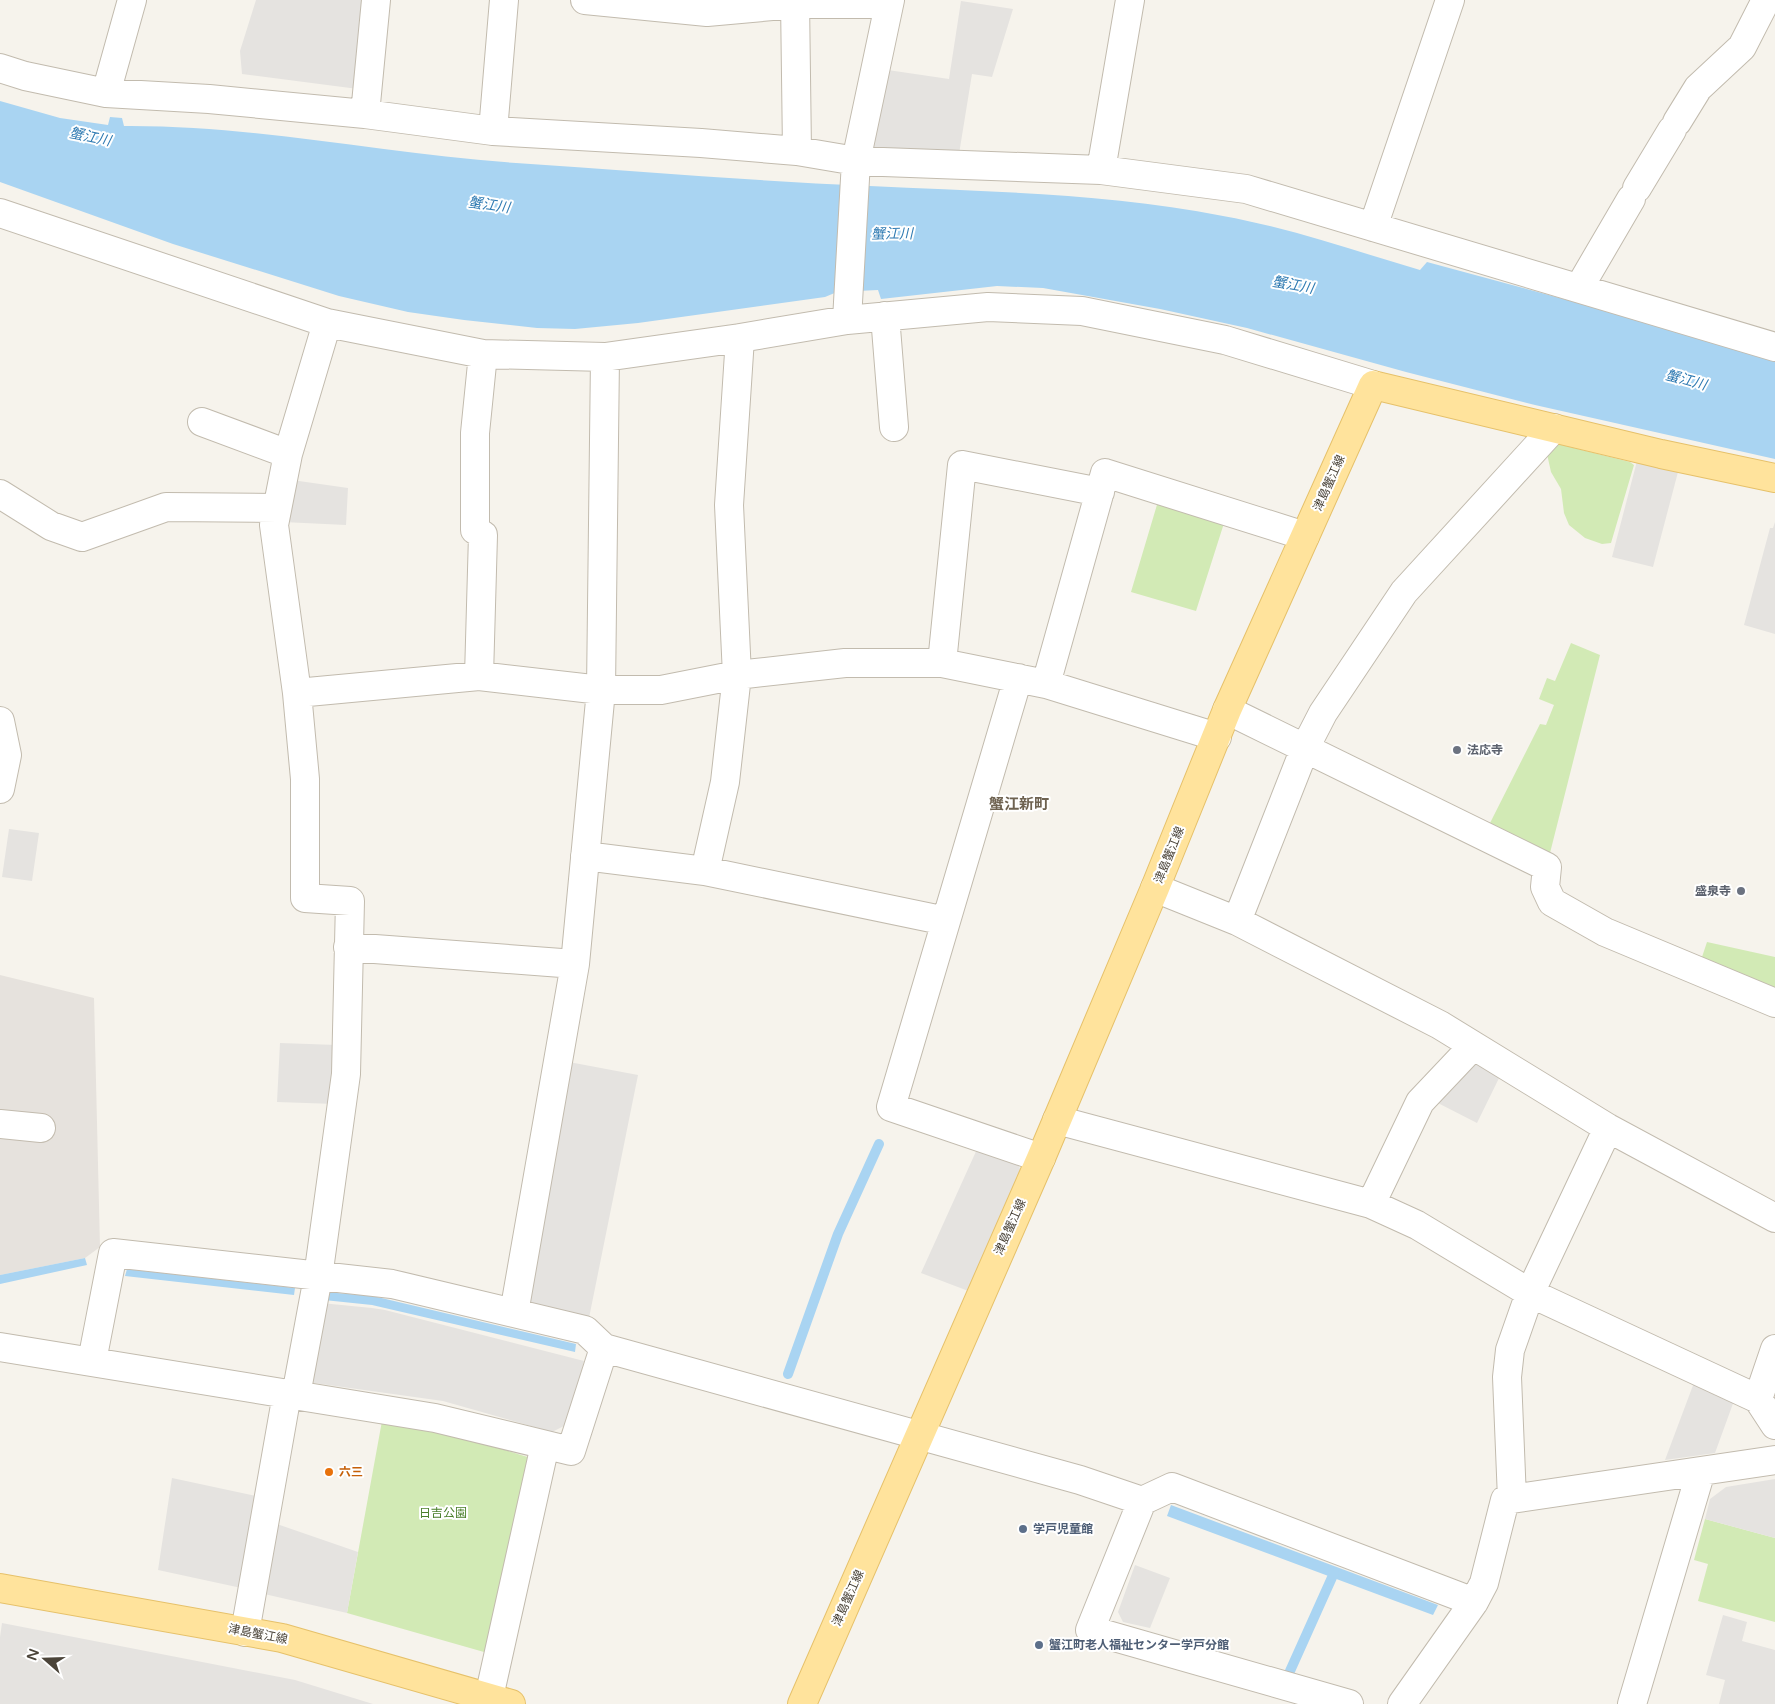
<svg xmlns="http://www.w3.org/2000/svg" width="1775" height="1704" viewBox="0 0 1775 1704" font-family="'Varela Round','Noto Sans JP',sans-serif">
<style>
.industrial{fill:#e6e2dd}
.green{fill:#d2eab5}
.parking{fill:#e5e3e0}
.water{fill:#a9d4f2}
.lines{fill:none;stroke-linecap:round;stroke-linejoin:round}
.stream{stroke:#a9d4f2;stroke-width:10}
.minor-casing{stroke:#c2bbae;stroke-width:30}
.major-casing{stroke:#e6c16a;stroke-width:30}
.minor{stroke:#fff;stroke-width:28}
.major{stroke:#ffe39c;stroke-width:28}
.worship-dot{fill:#6b7280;stroke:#fff;stroke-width:2}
.food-dot{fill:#e8710a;stroke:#fff;stroke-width:2}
.service-dot{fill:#5c6f8a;stroke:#fff;stroke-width:2}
.labels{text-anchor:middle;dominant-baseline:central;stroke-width:4;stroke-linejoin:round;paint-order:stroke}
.street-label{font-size:12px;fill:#4b4439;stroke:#fff}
.worship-label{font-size:12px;font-weight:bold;fill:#5b616d;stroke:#fff;text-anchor:start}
.food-label{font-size:12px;font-weight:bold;fill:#c56008;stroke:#fff;text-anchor:start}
.park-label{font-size:12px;fill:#4a7f2a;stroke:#fff}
.service-label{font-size:12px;font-weight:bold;fill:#4e5e75;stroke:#fff;text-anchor:start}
.water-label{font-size:14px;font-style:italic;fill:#2e7ab2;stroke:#fff}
.quarter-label{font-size:15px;font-weight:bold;fill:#6e6250;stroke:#fff}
</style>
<rect width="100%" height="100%" fill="#f6f3ec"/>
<path class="industrial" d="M0,975L94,998L100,1247L85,1258L0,1275Z"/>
<path class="green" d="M1554,443L1630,462L1634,465L1611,543L1602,544L1585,538L1569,525L1564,513L1561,489L1551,472L1547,454Z
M1159,498L1225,520L1196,611L1131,592Z
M1571,643L1600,655L1550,853L1488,827L1540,724L1546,725L1554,705L1539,699L1547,678L1555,681Z
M1707,942L1775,957V992L1701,960Z
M382,1421L434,1428L534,1459L491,1654L347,1613Z
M1705,1519L1775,1538V1622L1698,1601L1708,1564L1694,1560Z"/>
<path class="parking" d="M256,0H363L358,89L242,74L240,51Z
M961,1L1013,9L992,77L972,74L959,154L868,149L881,69L949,79Z
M1637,461L1678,472L1653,567L1612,557Z
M292,480L348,488L346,525L283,522Z
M1775,522V634L1744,625L1770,528H1773Z
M9,829L39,833L32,881L2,877Z
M280,1043L337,1045L335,1104L277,1102Z
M1474,1055L1502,1072L1477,1123L1432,1100Z
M569,1062L638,1075L589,1318L525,1303Z
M978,1147L1016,1161L1023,1174L971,1292L921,1273Z
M321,1303L372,1308L385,1310L584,1361L568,1424L552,1432L443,1401L307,1382Z
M1695,1380L1735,1398L1715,1453L1665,1460Z
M172,1478L265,1498L246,1589L158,1570Z
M1775,1479V1538L1705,1519L1710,1499L1726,1487Z
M274,1523L358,1552L347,1613L260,1593Z
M1135,1565L1170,1578L1150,1628L1123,1622L1118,1612Z
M1723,1615L1747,1622L1742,1641L1775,1650V1704H1719L1725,1680L1706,1675Z
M2,1623L295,1680L373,1704H0V1637Z"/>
<path class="water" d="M0,101L60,118L108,125L110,117L122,118L124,126C255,125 385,154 516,163C634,171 752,181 870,186C988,192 1107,193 1223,216C1290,228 1355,251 1420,270L1427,262L1685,332L1775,361V459L1535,405L1406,372L1247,328L1160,309L1043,288L997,286L881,299L878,290L837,292L825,297L638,323L575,329L537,328L464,320L408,312L339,296L173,244L0,182Z
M85,1258L87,1265L0,1284V1275Z
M127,1269L295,1288L294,1295L125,1276Z
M325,1292L373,1296L576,1344L575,1352L372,1305L324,1300Z
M1171,1505L1438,1605L1433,1615L1167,1516Z"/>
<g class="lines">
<path class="stream" d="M788,1374L838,1234L879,1144
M1290,1671L1334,1573"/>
<defs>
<path id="minor" d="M585,0L707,12L795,4H888
M795,0L797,151
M0,68L25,76L106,93L209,99L365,114L493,131L701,143L797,151L856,161L1101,170L1246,189L1775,347
M106,93L132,0
M365,114L376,0
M1677,122L1698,88L1742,47L1766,0
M493,131L504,0
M1101,170L1130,0
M1637,188L1672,130
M0,213L327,323L483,354L605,357L740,338L847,320L988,307L1082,311L1225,340L1373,385
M1373,227L1450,0
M1579,288L1631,199
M885,316L894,427
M847,320L856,161L890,0
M202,422L288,454
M0,494L51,526L82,537L166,507L277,508
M942,663L962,465L1100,492
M479,676L483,535L475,530V433L483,354
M1018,678L891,1107L1041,1158
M1046,684L1105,473L1305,536
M297,693L479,676L601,690H661L737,675L845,663H942L1046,684L1217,737
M1227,710L1547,867L1545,887L1552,902L1605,932L1775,1003
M0,721L7,755L0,789
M585,856L705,871L946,921
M705,871L725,782L737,675L729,505L740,338
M1155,888L1237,921L1440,1025L1608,1128L1775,1218
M1237,921L1305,748L1323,713L1404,592L1554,428
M348,947L575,964
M1057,1120L1371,1204L1417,1225L1530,1293L1758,1399L1775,1425
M0,1124L41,1128
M1371,1204L1420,1102L1473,1046
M514,1313L575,964L601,690L605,357
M0,1347L435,1418L571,1451L604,1348
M92,1361L113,1253L392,1284L585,1330L604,1348L1080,1480L1142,1501L1172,1487L1474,1602
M296,1395L318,1277L346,1074L350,901L305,898V779L297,693L274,525L288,454L327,323
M1758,1399L1775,1349
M1512,1499L1507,1377L1510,1350L1530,1293L1608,1128
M1142,1501L1090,1630L1349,1704
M245,1632L287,1394
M489,1697L545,1445
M1402,1704L1474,1602L1484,1583L1505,1500L1775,1460
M1632,1704L1701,1471"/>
<path id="major" d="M0,1588L282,1638L511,1704
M802,1704L1041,1158L1155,888L1227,710L1373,385L1661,454L1775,478"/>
</defs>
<use href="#minor" class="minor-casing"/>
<use href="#major" class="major-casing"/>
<use href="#minor" class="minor"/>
<use href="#major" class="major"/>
</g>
<g class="worship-dot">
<circle cx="1457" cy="750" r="5"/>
<circle cx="1741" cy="891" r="5"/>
</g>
<circle class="food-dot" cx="329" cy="1472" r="5"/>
<g class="service-dot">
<circle cx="1023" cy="1529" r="5"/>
<circle cx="1039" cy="1645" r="5"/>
</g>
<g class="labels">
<g class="street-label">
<text transform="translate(1329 483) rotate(-66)">津島蟹江線</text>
<text transform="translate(1169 855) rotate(-68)">津島蟹江線</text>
<text transform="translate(1010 1227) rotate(-66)">津島蟹江線</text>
<text transform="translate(848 1598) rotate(-66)">津島蟹江線</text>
<text transform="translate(258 1634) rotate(11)">津島蟹江線</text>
</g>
<g class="worship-label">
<text x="1467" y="750">法応寺</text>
<text x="1731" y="891" text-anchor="end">盛泉寺</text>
</g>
<g class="food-label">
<text x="339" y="1472">六三</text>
</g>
<g class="park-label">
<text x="443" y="1513">日吉公園</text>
</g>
<g class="service-label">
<text x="1033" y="1529">学戸児童館</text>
<text x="1049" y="1645">蟹江町老人福祉センター学戸分館</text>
</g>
<g class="water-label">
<text transform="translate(90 137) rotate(12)">蟹江川</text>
<text transform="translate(489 205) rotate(8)">蟹江川</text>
<text transform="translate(892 234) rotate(-1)">蟹江川</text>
<text transform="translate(1293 285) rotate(10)">蟹江川</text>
<text transform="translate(1686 380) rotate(15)">蟹江川</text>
</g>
<g class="quarter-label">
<text x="1019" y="804">蟹江新町</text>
</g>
</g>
<g transform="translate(45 1659) rotate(290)" stroke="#ffffff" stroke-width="4" paint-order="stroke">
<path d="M0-4L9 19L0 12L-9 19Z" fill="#4b4439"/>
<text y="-8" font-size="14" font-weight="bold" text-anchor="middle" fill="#4b4439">N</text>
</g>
</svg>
